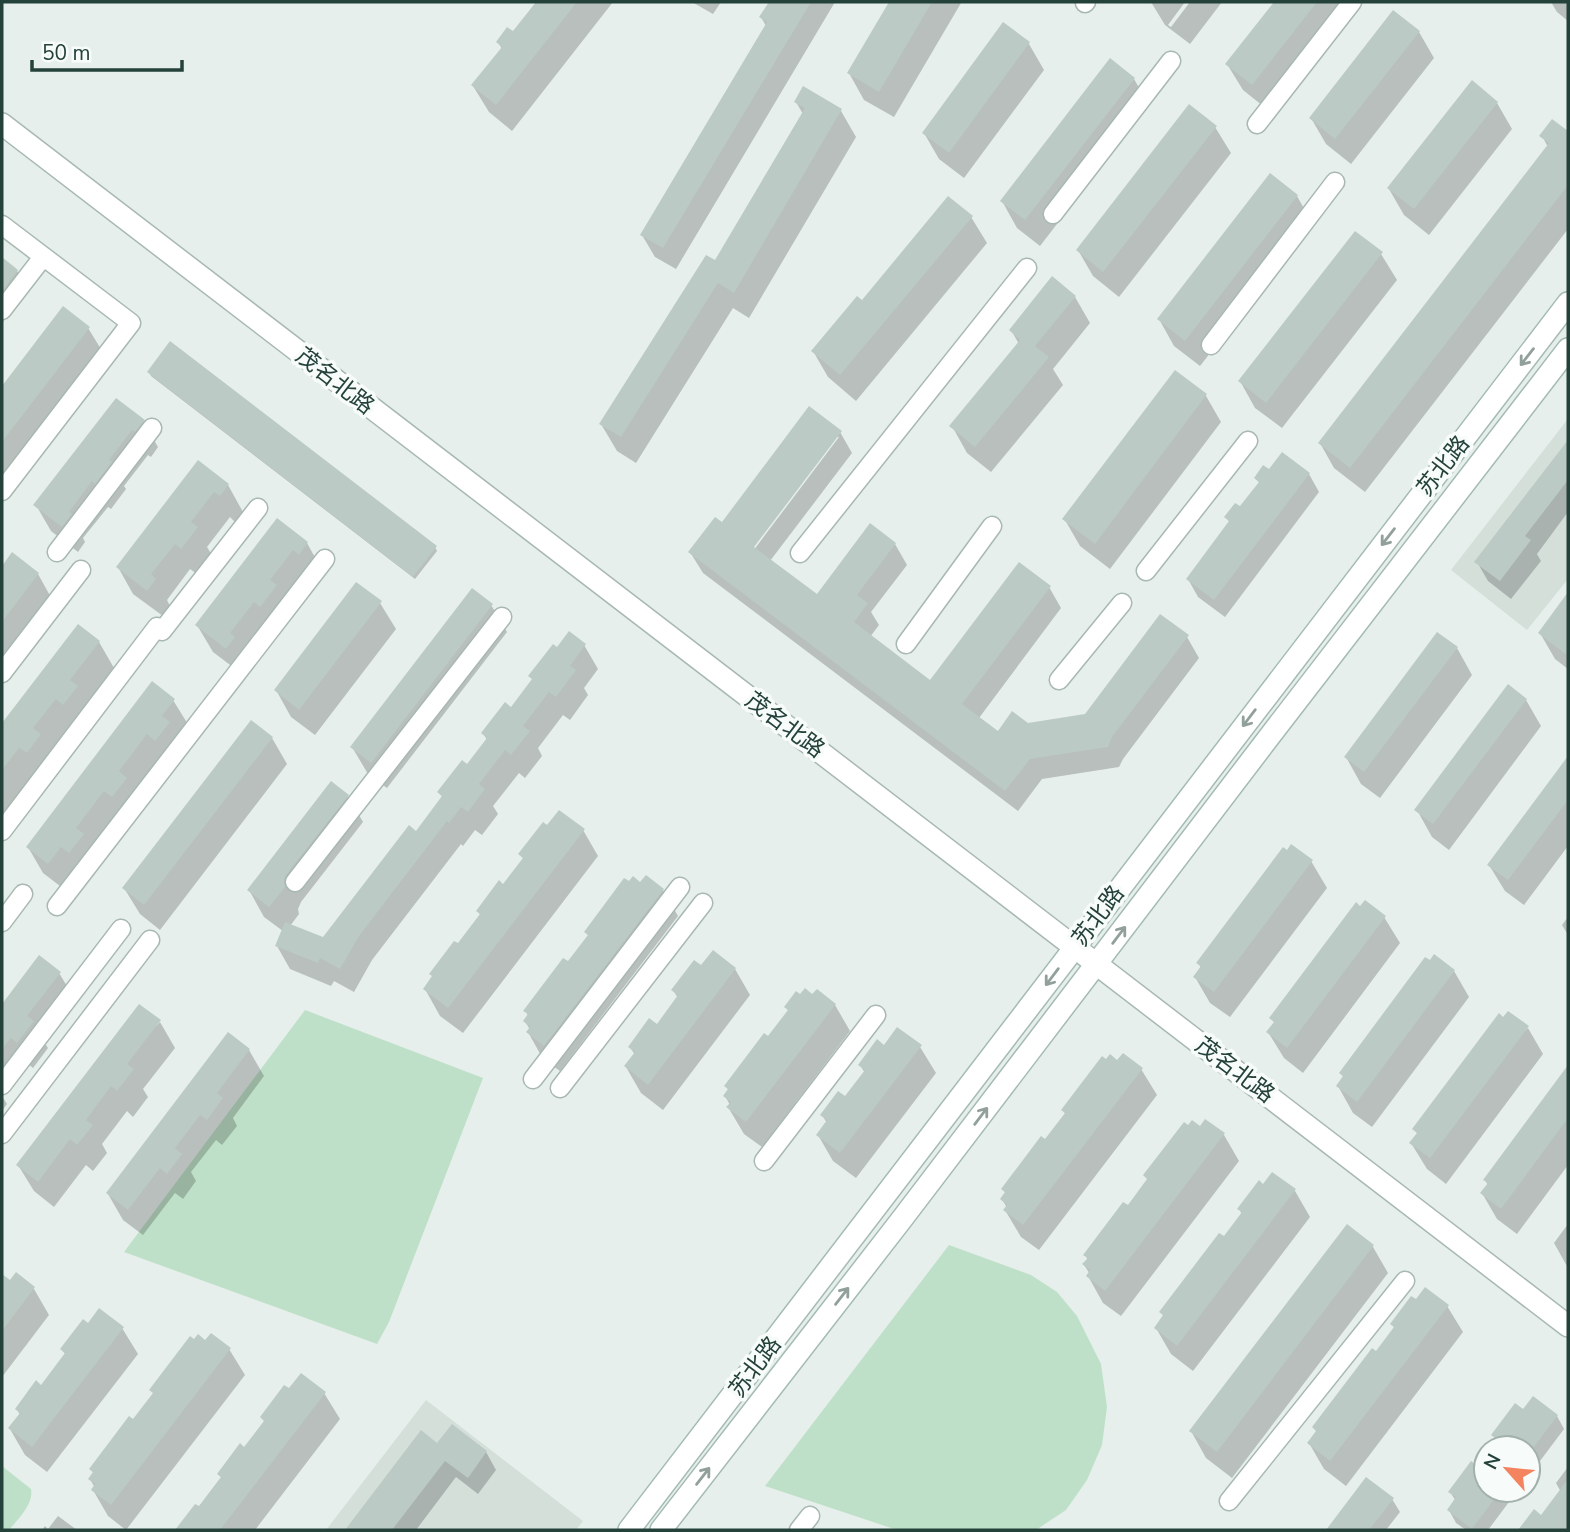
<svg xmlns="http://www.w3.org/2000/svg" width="1570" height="1532" viewBox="0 0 1570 1532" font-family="'Nunito Sans','Noto Sans SC',sans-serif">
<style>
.built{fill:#d4dfda}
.green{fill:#bfe0c8}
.shadow{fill:#0003;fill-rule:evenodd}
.building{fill:#bbcac4}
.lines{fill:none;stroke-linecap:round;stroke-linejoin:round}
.minor-casing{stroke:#a8b8b2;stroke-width:21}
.tertiary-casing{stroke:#a8b8b2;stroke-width:24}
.secondary-casing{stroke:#a4bbb3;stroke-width:24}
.minor{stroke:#fff;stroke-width:18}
.tertiary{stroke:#fff;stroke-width:21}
.secondary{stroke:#fff;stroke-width:21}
.oneway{stroke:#92a09c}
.labels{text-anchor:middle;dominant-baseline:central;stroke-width:7;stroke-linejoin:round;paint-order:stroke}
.street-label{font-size:23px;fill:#24423a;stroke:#f7fbf9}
</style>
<rect width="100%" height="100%" fill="#e6efeb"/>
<path class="built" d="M1567,420L1568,421V579L1527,630L1451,570Z
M426,1400L583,1521L576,1530H326Z"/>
<path class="green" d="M305,1010L483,1078L389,1322L377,1344L124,1252Z
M949,1245L1031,1275L1057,1292L1077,1316L1101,1364L1107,1407L1102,1445L1087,1480L1066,1510L1036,1530H897L765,1486Z
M2,1466L31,1489C34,1504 18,1519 9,1530H2Z"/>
<path class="shadow" d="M538,2H613L512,131L489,112L473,86L502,49L498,42L513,34Z
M692,2H721L713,14Z
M771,2H835L676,269L655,257L642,235L766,26L761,17Z
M891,2H960L961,3L894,117L864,100L849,73Z
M1151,2H1185L1168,25L1171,27L1190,2H1222L1190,44L1165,25Z
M1276,2H1349L1268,110L1243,90L1227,64Z
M1551,2H1568V21L1557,12Z
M1004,25L1029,44L1044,70L964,178L939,159L924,133Z
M1419,32L1434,58L1351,164L1326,144L1311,118Z
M1134,79L1149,105L1040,246L1017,228L1002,201Z
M796,102L841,111L856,137L749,318L733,308L636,463L617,451L601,424L715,262L803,114Z
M1497,103L1512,129L1429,235L1404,215L1389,189Z
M1552,122L1568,134V229L1365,492L1334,468L1320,443L1548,147L1542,136Z
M1215,127L1231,153L1119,297L1093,276L1078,250Z
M1297,196L1312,223L1200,366L1174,346L1159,319Z
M971,217L987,243L856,401L828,377L813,351Z
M1381,254L1397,280L1282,428L1255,408L1240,381Z
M2,259L17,271L27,289L2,323Z
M1075,297L1090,323L1053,369L1063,385L991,472L967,453L952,426L1019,344L1011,330Z
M64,309L88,328L104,354L2,487V389Z
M149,372L435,547L437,551L415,579L151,376Z
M1175,372L1206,396L1221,422L1110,569L1080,546L1065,520Z
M143,421L158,447L151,457L148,455L124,486L126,489L111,509L108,507L83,538L85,542L78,552L51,531L36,505Z
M840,432L852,453L770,561L817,597L895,544L907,565L871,612L879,625L870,637L931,682L1049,587L1061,608L979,718L998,733L1027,725L1086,715L1187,637L1199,658L1123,759L1119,767L1042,779L1018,811L703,573L690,552L722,525ZM835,437H839L750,555L747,553Z
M1568,443V512L1537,554L1541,561L1511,599L1488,581L1477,562Z
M198,463L228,485L243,512L235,522L230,517L207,547L212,555L197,574L190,569L167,600L170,606L163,616L133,594L118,567Z
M1269,472L1309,474L1319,492L1225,617L1198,597L1188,579L1230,523L1226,517L1240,509L1260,484L1256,478Z
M277,521L307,543L322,570L242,674L213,652L197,625Z
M12,555L38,574L53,601L2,668V569Z
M1568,595V669L1555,659L1540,633Z
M380,603L396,629L315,735L291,717L276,690Z
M491,605L507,632L387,788L368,774L352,747Z
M78,626L99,642L114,668L86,704L92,713L79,730L71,724L50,752L55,762L42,779L34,773L14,800L19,809L2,823V726Z
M584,645L598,669L584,688L588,695L570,720L563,715L538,748L542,756L525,778L519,773L493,806L498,814L482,835L475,830L463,846L461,844L372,960L354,992L334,981L331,986L290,969L277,946L283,931L264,917L249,890L348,796L363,822L301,902L298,909L299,914L290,926L323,940L417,833L443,798L439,792L467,767L487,740L483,733L511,709L557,649Z
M1457,648L1472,675L1380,798L1361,784L1346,757Z
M173,700L189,726L64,889L43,873L28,847Z
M1526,700L1541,726L1449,850L1432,837L1417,810Z
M272,738L287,764L160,930L140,914L124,888Z
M1568,759V846L1524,905L1505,891L1489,865Z
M583,830L598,856L463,1033L440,1016L425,989L481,916L478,911L503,886L524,860L521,854Z
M1311,861L1327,888L1230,1017L1210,1003L1195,977L1201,968L1198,963Z
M641,885L663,890L678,916L560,1071L543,1059L528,1032L530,1030L525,1021L528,1016L526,1011L568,964L589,937L586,932Z
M1361,908L1384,917L1400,943L1303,1073L1284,1058L1268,1032L1275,1024L1272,1018Z
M1568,917V935L1562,925Z
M39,958L59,973L75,999L43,1040L48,1048L33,1068L27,1063L2,1095V1007Z
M701,967L735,969L750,995L663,1110L641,1093L626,1067L635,1055L630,1047L657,1026L678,998L673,990Z
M1454,971L1469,997L1372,1127L1353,1113L1338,1086L1344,1078L1341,1073Z
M813,996L835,1005L850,1031L762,1147L744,1134L728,1107L730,1105L725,1096L729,1091L726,1086L769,1039L789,1012L786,1007Z
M160,1022L175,1048L143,1089L148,1097L133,1117L127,1111L102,1144L107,1153L93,1171L86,1165L54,1207L34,1191L18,1165Z
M1528,1028L1543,1054L1446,1184L1427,1169L1411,1143L1418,1135L1415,1129Z
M884,1047H920L936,1073L856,1178L833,1161L818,1135L827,1123L822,1115L845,1099L865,1073L860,1065Z
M249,1050L264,1076L233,1118L237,1126L222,1145L216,1140L191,1172L196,1181L183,1199L175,1193L143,1235L123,1220L108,1194Z
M1118,1063L1141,1069L1157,1095L1039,1250L1021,1237L1005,1210L1007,1208L1002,1199L1006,1194L1003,1189L1046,1142L1066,1115L1063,1110Z
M1568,1068V1165L1517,1234L1497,1219L1482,1193L1488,1185L1485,1180Z
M2,1096L7,1104L2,1111Z
M1200,1128L1224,1135L1239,1161L1121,1316L1103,1303L1088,1276L1090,1274L1084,1265L1088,1260L1085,1255Z
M1264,1186L1295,1191L1310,1217L1193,1371L1171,1354L1156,1328L1164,1317L1161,1312L1224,1239L1242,1214L1239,1209Z
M1568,1224V1268L1554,1243Z
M1347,1227L1373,1247L1388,1273L1232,1478L1206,1458L1191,1431Z
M2,1276L10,1282L34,1289L49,1315L2,1377Z
M1447,1306L1463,1332L1346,1486L1324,1469L1309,1443L1317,1433L1314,1427L1377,1354L1395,1329L1392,1324Z
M89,1325L122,1328L138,1354L47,1472L25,1455L10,1429L20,1415L17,1409L41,1387L66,1355L62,1350Z
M206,1342L229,1349L245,1375L126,1530L108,1516L93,1490L95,1488L90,1479L94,1474L91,1469Z
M324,1393L340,1419L255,1530H177L196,1506L199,1509L222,1479L219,1474L245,1449L265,1423L262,1417Z
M1523,1412L1557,1416L1564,1429L1528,1477V1448H1495L1499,1444L1493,1435Z
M421,1433L437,1445L486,1452L496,1470L478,1494L456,1477L416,1530H347Z
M1486,1460V1490H1518L1488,1530H1466L1456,1523L1449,1510L1456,1501L1450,1492L1479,1469Z
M1568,1467V1530H1520L1534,1511L1542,1517L1561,1492L1556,1483Z
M1367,1480L1392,1499L1400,1512L1386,1530H1328Z
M58,1516L77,1530H42L45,1526L48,1529Z"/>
<path class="building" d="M536,2H577L496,105L471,85L502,47L496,42L507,27L513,31Z
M769,2H811L663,248L640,235L767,22L759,17Z
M889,2H932L879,92L847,73Z
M1274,2H1317L1252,85L1225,64Z
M1393,10L1420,31L1335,139L1309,118Z
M1003,22L1030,42L949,153L922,133Z
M1110,58L1135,78L1025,220L1000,201Z
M1472,80L1498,102L1414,209L1387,188Z
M803,86L842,109L734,293L718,283L621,437L599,424L706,255L715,260L805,108L794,102Z
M1189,104L1217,126L1103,272L1076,250Z
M1552,119L1568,131V185L1350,468L1318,443L1549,143L1539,136Z
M1270,173L1298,195L1185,341L1157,319Z
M948,196L973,216L840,375L811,351L857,296L862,300Z
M1355,231L1383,252L1266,403L1238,381Z
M2,257L18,270L2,292Z
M1052,276L1076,296L1035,346L1049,357L975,447L949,426L1020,340L1009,330Z
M63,306L90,327L2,442V386Z
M170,341L437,546L413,577L147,372Z
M1175,370L1207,394L1095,544L1062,519Z
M116,398L145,420L135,432L132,430L109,460L112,462L95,484L92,481L69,512L72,514L62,527L33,505Z
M809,406L842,431L754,547L817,594L870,523L896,543L857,595L868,603L854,622L930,680L1019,562L1051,586L962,704L998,731L1012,711L1028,723L1085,714L1160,614L1189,635L1112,737L1108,747L1030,759L1005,791L688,552L715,517L722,522Z
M1568,440V480L1525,536L1531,540L1500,581L1474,562Z
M1282,452L1310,473L1214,600L1186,579L1229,521L1224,517L1235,503L1240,506L1259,482L1254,478L1263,465L1269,469Z
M198,460L229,484L220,496L214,492L191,522L198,527L181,549L175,544L151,574L156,579L147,591L116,567Z
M277,518L308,542L299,555L293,550L270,580L277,585L260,607L254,602L230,633L235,637L226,649L195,625Z
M12,552L39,573L2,622V566Z
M356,582L382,601L299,710L274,690Z
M472,588L493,604L371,763L350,747Z
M1568,592V656L1538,633Z
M78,624L100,641L70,680L78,686L63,705L56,699L33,728L41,734L27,753L19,748L2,770V723Z
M569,631L586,644L570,666L576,670L556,697L549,692L523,726L530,731L511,755L505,750L479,784L485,789L468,812L461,807L449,823L447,821L359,936L340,969L320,958L318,963L275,946L285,922L323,937L409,825L416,831L442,796L437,792L462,760L467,764L487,738L481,733L505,702L511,707L532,679L528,676L553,644L557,647Z
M1437,632L1458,647L1364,772L1344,757Z
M152,681L175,699L162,716L170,722L155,741L147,734L119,771L127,778L112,797L104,791L76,828L84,834L69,853L61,847L48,864L26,847Z
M1508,684L1527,699L1433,824L1414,810Z
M251,720L273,737L144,905L122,888Z
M1568,756V800L1508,880L1487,865Z
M331,781L349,795L286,875L284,881L285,887L269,907L247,890Z
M559,810L585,829L448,1008L423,989L432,976L429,974L454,941L458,943L480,914L476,911L499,880L503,884L523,858L518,854L543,822L547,825Z
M1291,844L1313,860L1214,992L1193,977L1201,966L1196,963L1283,847L1287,850Z
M646,875L664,889L544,1046L526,1032L530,1027L523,1021L528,1014L523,1011L563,958L568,961L588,935L584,932L624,878L629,881L633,876L640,882Z
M1365,900L1386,916L1287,1048L1266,1032L1274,1022L1269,1018L1356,902L1360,906Z
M713,950L736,968L648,1085L624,1066L635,1052L628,1047L649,1018L657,1024L678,995L671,990L694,960L701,965Z
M1434,954L1455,970L1357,1102L1336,1086L1343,1076L1339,1073L1425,957L1430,960Z
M39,955L61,972L27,1016L34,1021L17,1043L11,1038L2,1049V1004Z
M805,988L812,994L817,989L836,1004L746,1122L726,1107L731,1102L723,1096L728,1089L724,1086L764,1033L768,1036L788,1010L784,1007L796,991L800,994Z
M139,1004L161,1020L127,1064L134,1069L117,1091L111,1086L86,1120L93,1125L77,1145L70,1139L38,1182L16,1165Z
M1508,1011L1529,1026L1430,1158L1409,1143L1417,1133L1412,1129L1499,1013L1503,1017Z
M897,1027L922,1045L840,1153L816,1135L827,1120L820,1115L838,1091L845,1096L865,1070L858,1065L877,1039L884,1045Z
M228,1032L250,1049L217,1093L223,1098L207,1120L200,1115L175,1148L182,1154L167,1174L160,1168L128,1210L106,1193Z
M1123,1053L1143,1068L1023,1225L1003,1210L1007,1205L1000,1199L1005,1192L1001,1189L1041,1136L1045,1139L1065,1113L1061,1110L1102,1056L1106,1059L1110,1054L1117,1060Z
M1568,1065V1118L1501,1209L1480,1193L1488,1183L1483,1180Z
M1205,1119L1225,1133L1105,1291L1086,1276L1090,1270L1082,1264L1088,1258L1083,1255L1123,1202L1128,1205L1147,1179L1143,1175L1184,1122L1188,1125L1192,1120L1200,1126Z
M1272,1172L1296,1189L1177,1346L1154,1328L1163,1315L1159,1312L1219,1233L1224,1236L1242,1212L1237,1209L1259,1180L1263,1184Z
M1347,1224L1374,1245L1217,1452L1189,1431Z
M16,1272L35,1287L2,1331V1274L10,1280Z
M1425,1287L1449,1305L1330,1461L1307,1443L1316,1431L1312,1427L1372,1348L1376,1351L1394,1327L1390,1324L1411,1296L1416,1299Z
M99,1308L124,1327L32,1447L8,1428L20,1413L15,1409L36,1380L41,1385L65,1353L60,1349L83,1319L88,1323Z
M211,1333L231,1348L111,1505L91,1490L95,1484L88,1479L93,1472L89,1469L129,1416L133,1419L153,1393L149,1390L190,1336L194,1339L198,1334L205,1340Z
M301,1373L326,1392L220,1530H175L195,1504L199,1506L221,1477L217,1474L240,1443L244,1447L264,1421L260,1417L284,1385L289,1388Z
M1533,1396L1558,1415L1533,1448H1493L1499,1441L1491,1435L1515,1403L1523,1409Z
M452,1424L487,1451L468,1478L445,1461L392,1530H345L421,1430L437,1443Z
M1471,1461L1486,1472V1490H1501L1472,1529L1447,1510L1456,1497L1448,1492Z
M1366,1477L1394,1498L1369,1530H1326Z
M1568,1479V1530H1518L1534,1509L1541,1515Z"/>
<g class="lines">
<defs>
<path id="minor" d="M1085,3L1086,2
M1257,124L1352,2
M1053,214L1171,61
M2,225L131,323L2,491
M2,310L43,257
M1211,345L1335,182
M57,552L152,428
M800,553L1027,268
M1146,571L1248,441
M162,631L258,508
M906,644L992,526
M2,673L81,570
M1059,680L1122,603
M2,831L157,627
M295,882L502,617
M57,906L325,559
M2,922L23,894
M533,1079L680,887
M2,1085L121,929
M560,1088L703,903
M2,1134L150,940
M764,1161L876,1015
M1229,1501L1405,1281
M799,1530L810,1516"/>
<path id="tertiary" d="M2,124L1568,1326"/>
<path id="secondary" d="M629,1530L1568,303
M661,1530L902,1219L1266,741L1568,349"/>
</defs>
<use href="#minor" class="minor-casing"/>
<use href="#tertiary" class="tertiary-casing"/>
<use href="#secondary" class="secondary-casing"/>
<use href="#minor" class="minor"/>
<use href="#tertiary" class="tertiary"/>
<use href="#secondary" class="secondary"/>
</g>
<defs><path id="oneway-shaft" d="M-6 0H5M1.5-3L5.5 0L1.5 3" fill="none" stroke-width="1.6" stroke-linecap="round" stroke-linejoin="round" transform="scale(1.75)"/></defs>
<g class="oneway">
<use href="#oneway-shaft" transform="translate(1527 357) rotate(128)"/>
<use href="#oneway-shaft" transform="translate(1388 537) rotate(128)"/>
<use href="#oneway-shaft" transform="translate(1249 718) rotate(127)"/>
<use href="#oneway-shaft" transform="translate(1119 935) rotate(-53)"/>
<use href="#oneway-shaft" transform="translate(1052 977) rotate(127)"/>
<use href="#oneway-shaft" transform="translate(981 1116) rotate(-53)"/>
<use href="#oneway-shaft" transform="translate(842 1296) rotate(-52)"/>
<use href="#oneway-shaft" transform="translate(703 1476) rotate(-52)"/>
</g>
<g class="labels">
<g class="street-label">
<text transform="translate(335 381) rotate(38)">茂名北路</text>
<text transform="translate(1443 466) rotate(-52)">苏北路</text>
<text transform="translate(785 725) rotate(37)">茂名北路</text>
<text transform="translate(1098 916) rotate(-53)">苏北路</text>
<text transform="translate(1235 1070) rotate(37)">茂名北路</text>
<text transform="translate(755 1367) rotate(-53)">苏北路</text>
</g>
</g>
<rect width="1570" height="1532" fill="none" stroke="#24423a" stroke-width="7"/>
<g transform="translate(1507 1469) rotate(297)"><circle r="33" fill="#f7fbf9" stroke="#a3b1ad" stroke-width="2"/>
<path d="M0-5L12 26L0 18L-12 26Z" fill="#f4845f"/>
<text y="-10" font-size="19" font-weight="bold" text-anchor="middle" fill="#24423a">N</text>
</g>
<path d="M32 60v10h150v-10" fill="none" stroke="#24423a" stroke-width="3.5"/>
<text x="42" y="60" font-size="21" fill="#24423a" stroke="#f7fbf9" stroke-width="5" paint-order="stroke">50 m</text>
</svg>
